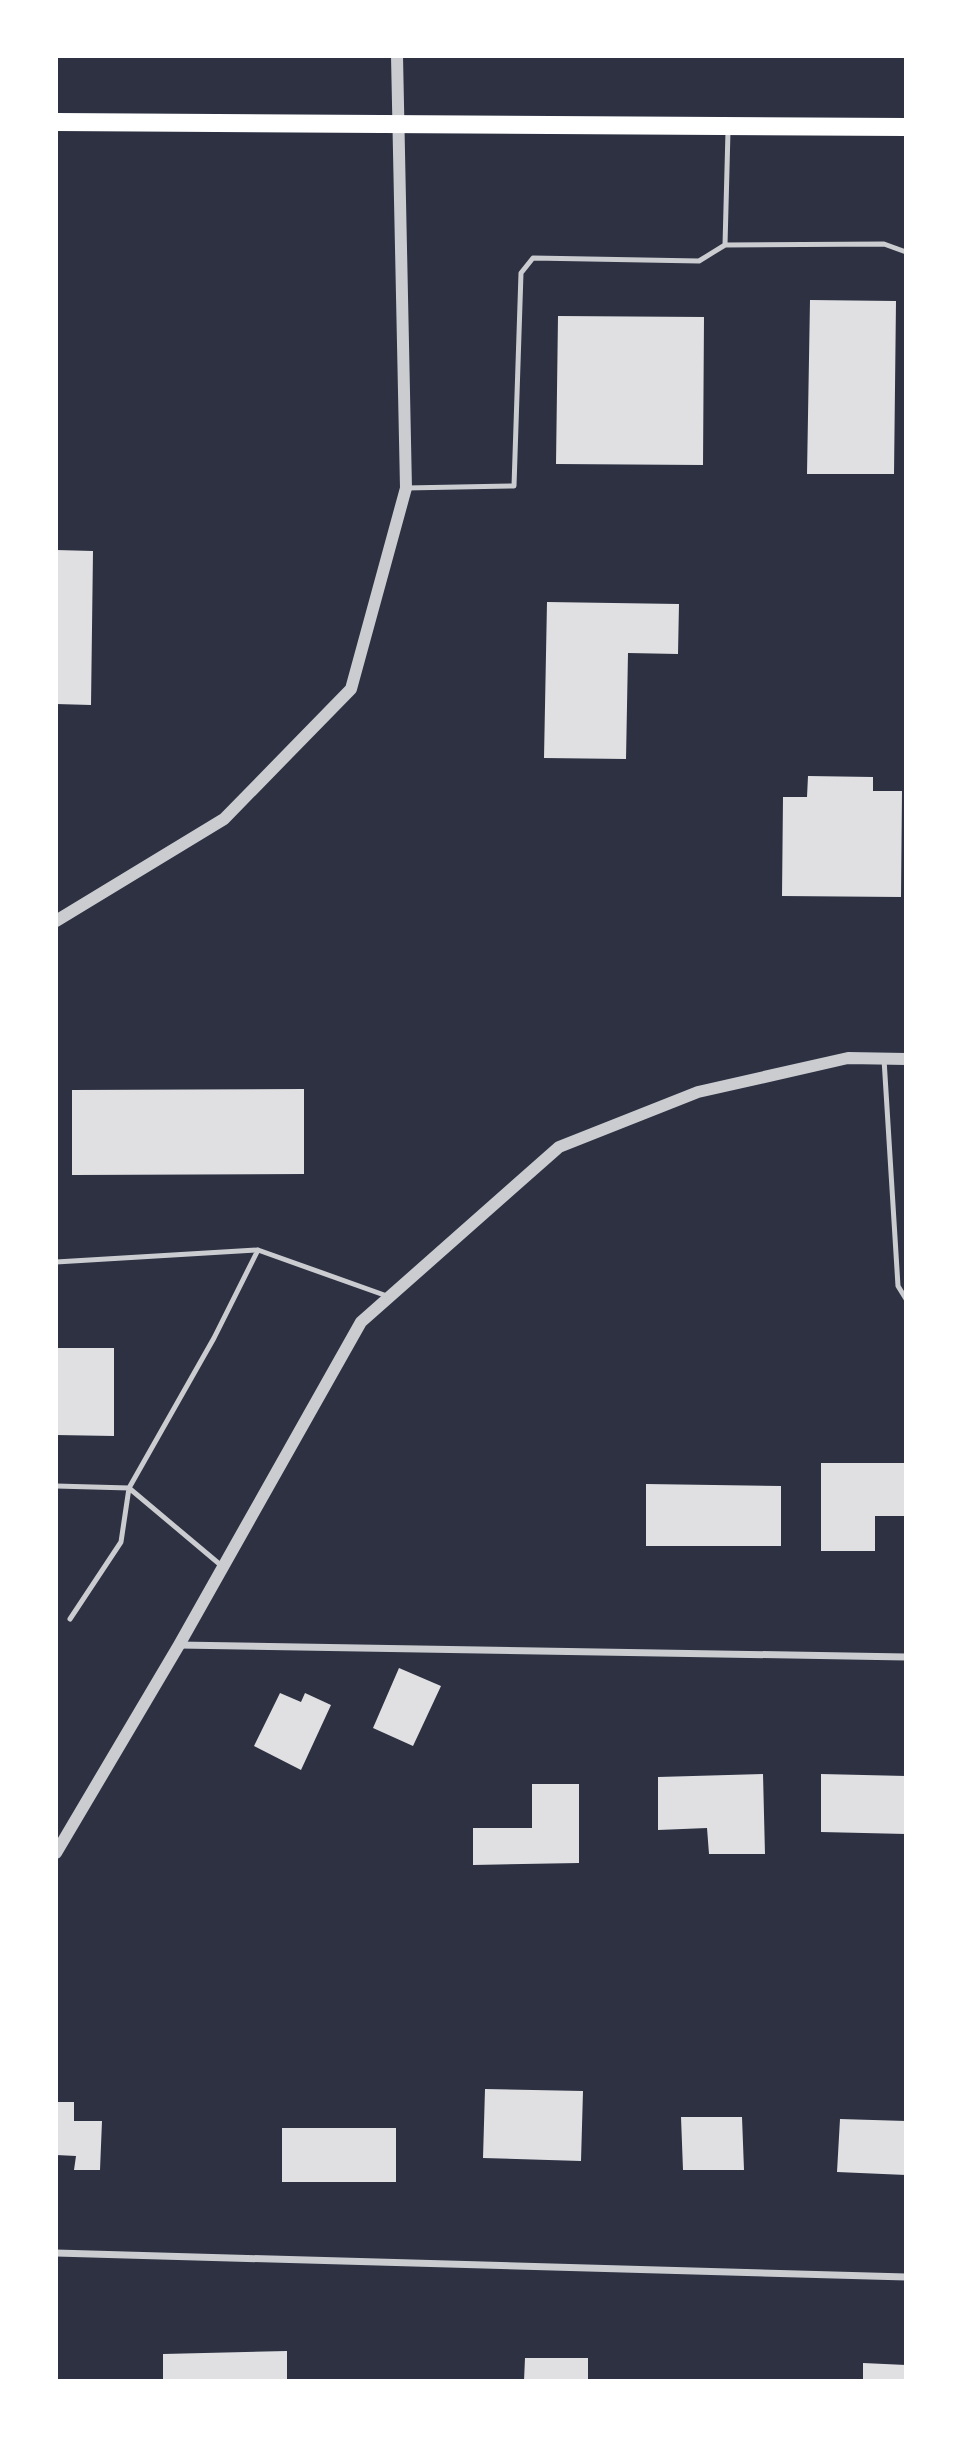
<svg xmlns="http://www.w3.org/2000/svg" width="962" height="2437" viewBox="0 0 962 2437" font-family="'Public Sans',sans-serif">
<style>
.building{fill:#e0e0e3}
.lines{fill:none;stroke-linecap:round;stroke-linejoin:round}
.service{stroke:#caccd0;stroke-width:5}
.minor{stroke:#caccd0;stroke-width:7}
.tertiary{stroke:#caccd0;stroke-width:12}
.primary{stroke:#fff;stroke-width:18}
</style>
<rect width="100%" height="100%" fill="#2d3142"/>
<path class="building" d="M810,300L896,301L894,474H807Z
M558,316L704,317L703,465L556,464Z
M56,550L93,551L91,705L56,704Z
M547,602L679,604L678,654L628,653L626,759L544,758Z
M808,776L873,777V791H902L901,897L782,896L783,797H807Z
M304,1089V1174L72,1175V1090Z
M56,1348H114V1436L56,1435Z
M821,1463H906V1516H875V1551H821Z
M646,1484L781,1486V1546H646Z
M399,1668L441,1686L413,1746L373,1728Z
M280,1693L301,1702L305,1693L331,1705L301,1770L254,1746Z
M763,1774L765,1854H709L707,1828L658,1830V1777Z
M821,1774L906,1776V1834L821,1832Z
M532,1784H579V1863L473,1865V1828H532Z
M485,2089L583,2091L581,2161L483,2158Z
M56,2102H74V2121H102L100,2170H74L76,2156L56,2155Z
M681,2117H742L744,2170H683Z
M840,2119L906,2121V2175L837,2172Z
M282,2128H396V2182H282Z
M287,2351V2381H163V2354Z
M525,2358H588V2381H524Z
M863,2363L906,2365V2381H863Z"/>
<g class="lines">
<path class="service" d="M725,245L884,244L906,252
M406,488L514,486L521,273L533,258L699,261L725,245L728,131
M884,1059L898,1286L906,1299
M56,1262L258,1250L387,1296
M56,1486L129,1488L223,1567
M70,1619L121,1542L129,1488L214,1338L258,1250"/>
<path class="minor" d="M179,1645L906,1657
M56,2253L906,2277"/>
<path class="tertiary" d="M56,921L224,819L351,689L406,488L397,56
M56,1853L179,1645L361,1322L559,1147L698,1092L848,1058L906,1059"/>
<path class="primary" d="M56,122L906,127"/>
</g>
<rect width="962" height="2437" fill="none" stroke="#ffffff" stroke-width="116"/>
</svg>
